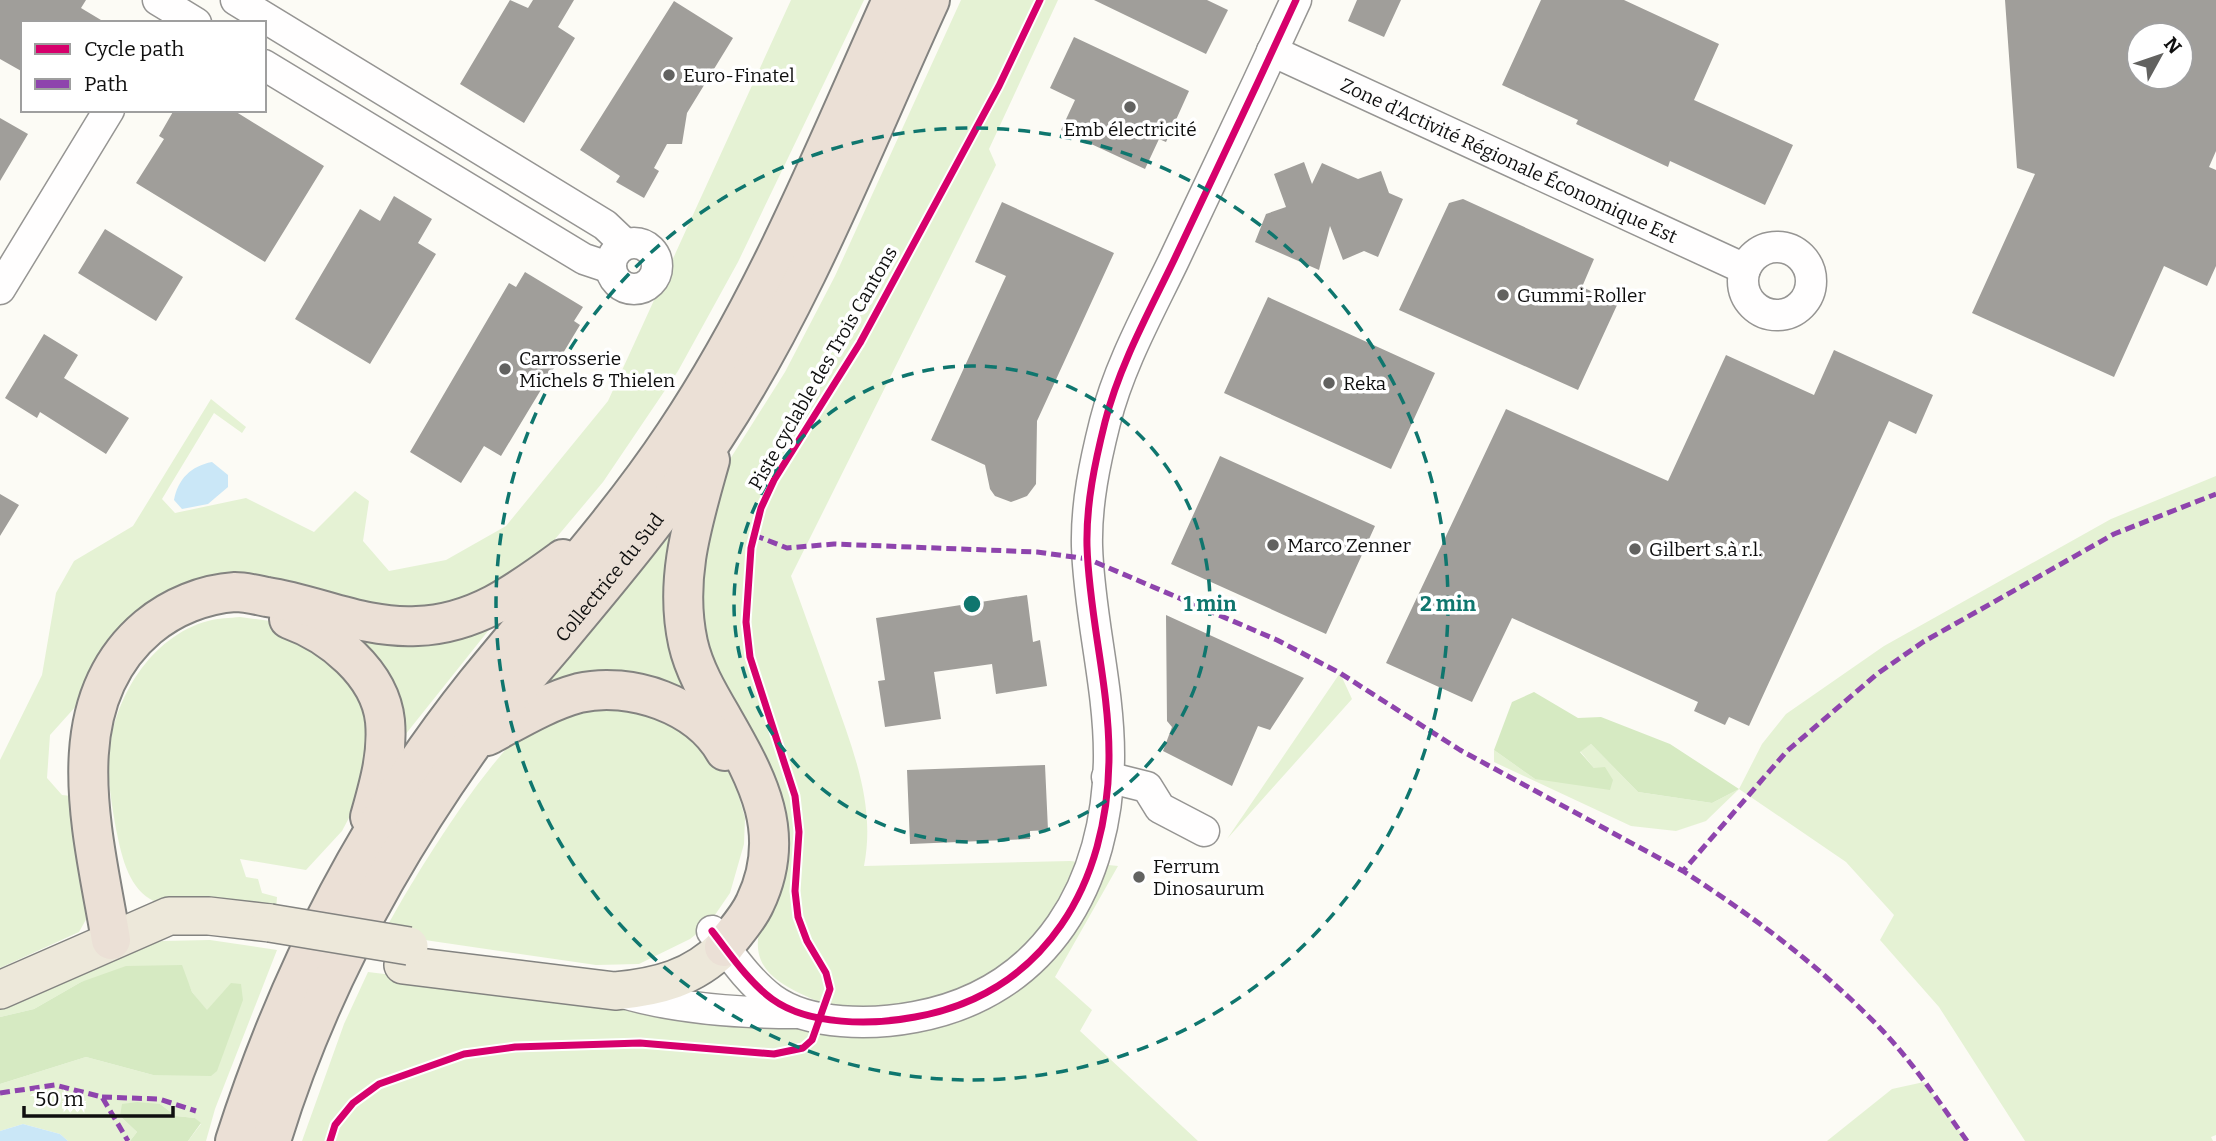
<svg xmlns="http://www.w3.org/2000/svg" width="2216" height="1141" viewBox="0 0 2216 1141" font-family="Bitter,serif">
<style>
.green{fill:#e5f2d4}
.forest{fill:#d6eac2}
.water{fill:#cae7f7}
.building{fill:#a09e9a;fill-rule:evenodd}
.lines{fill:none;stroke-linecap:round;stroke-linejoin:round}
.minor-casing{stroke:#969593;stroke-width:33}
.major-casing{stroke:#838380;stroke-width:40}
.highway-casing{stroke:#838380;stroke-width:42}
.minor{stroke:#fffefe;stroke-width:30}
.major{stroke:#ede8da;stroke-width:37}
.highway{stroke:#ebe0d6;stroke-width:38}
.major-bridge-casing{stroke:#838380;stroke-width:40;stroke-linecap:butt}
.major-bridge{stroke:#ede8da;stroke-width:37}
.quiet{stroke:#8e44ad;stroke-width:5;stroke-dasharray:10 5;stroke-linecap:butt}
.cycleway-casing{stroke:#fff;stroke-width:11}
.cycleway{stroke:#d6006c;stroke-width:7}
.ring{fill:none;stroke:#0f766e;stroke-width:3.5;stroke-dasharray:12 9}
.poi-dot{fill:#626260;stroke:#fff;stroke-width:2.5}
.labels{text-anchor:middle;dominant-baseline:central;stroke-width:7;stroke-linejoin:round;paint-order:stroke}
.poi-label{font-size:19px;fill:#0f0f0f;stroke:#fff;text-anchor:start}
.street-label{font-size:19px;fill:#0f0f0f;stroke:#fff}
.centre{fill:#0f766e;stroke:#fff;stroke-width:3.5}
.ring-label{font-size:21px;text-anchor:middle;font-weight:bold;fill:#0f766e;stroke:#fff;stroke-width:7;stroke-linejoin:round;paint-order:stroke}
</style>
<rect width="100%" height="100%" fill="#fcfbf5"/>
<path class="green" d="M791,0H864L738,262L678,371L603,482L530,569L433,615L225,580L86,695L50,735L47,778L62,795L72,796L98,898L79,932L0,968V760L42,675L56,593L74,561L133,526L211,399L246,427L242,433L214,413L162,499L175,513L246,498L314,532L355,491L369,501L363,541L389,571L446,560L506,526L608,401Z
M961,0H1058L989,149L996,165L791,576C805,615 819,654 833,693C853,750 876,805 864,866L1070,861L1118,866L1055,977L1092,1010L1080,1031L1198,1141H302L344,1024L368,972L818,1027L825,1004C739,971 750,947 779,871L711,682L690,595L720,475L785,372L835,276Z
M2216,476V1135L2211,1137L2213,1141H2025L1939,1007L1880,940L1894,915L1846,862L1739,789L1706,821L1676,831L1631,826L1494,762V750L1535,779L1594,768L1580,751L1591,744L1638,792L1712,803L1739,789L1762,744L1786,714L1884,646L2111,519Z
M689,512L706,718L533,700Z
M240,617L270,621L340,655L377,721L368,782L342,831L306,870L240,859L246,877L258,879L262,893L277,897L276,910C241,909 180,916 150,899C127,885 121,853 116,829C112,805 107,779 109,755C113,699 151,636 208,621C218,618 230,618 240,617Z
M342,625L492,626L397,745Z
M1340,673L1352,699L1227,839Z
M619,698L713,747L734,780L745,818L744,844L730,893L708,925L690,939L639,964L596,965L418,939L387,927C412,880 501,734 546,715C568,706 596,703 619,698Z
M210,940L277,950L215,1109L206,1141H188L201,1124L195,1118L176,1116L160,1104L120,1116L137,1132L130,1141H68L60,1134L23,1124L0,1131V1084L86,1057L153,1075L231,983L207,1011L192,992L181,966L81,982L34,1009L0,1017V1004L115,954L162,941Z
M1924,1082L1967,1141H1827L1892,1089Z"/>
<path class="forest" d="M1534,692L1578,718L1601,717L1670,744L1739,789L1712,803L1638,792L1591,744L1580,752L1594,768L1605,767L1613,780L1610,790L1535,779L1494,750L1512,702Z
M182,965L192,992L207,1010L231,983L241,984L243,1000L217,1071L211,1076L153,1075L86,1057L0,1084V1017L34,1009L81,982L126,966Z
M137,1102L160,1104L176,1116L195,1118L201,1123L188,1141H130L137,1132L120,1116L122,1104Z"/>
<path class="water" d="M212,462L228,475V487L208,504L182,509L174,500C178,479 191,466 212,462Z
M23,1124L60,1134L68,1141H0V1131Z"/>
<path class="building" d="M0,0H86L81,8L106,23H23V72L0,59Z
M510,0L528,8L533,0H574L558,27L575,38L524,123L460,84Z
M1094,0H1207L1228,10L1206,54Z
M1357,0H1401L1384,37L1348,21Z
M1541,0H1624L1719,44L1694,100L1793,145L1765,205L1670,161L1668,167L1576,124L1578,120L1502,85Z
M2005,0H2216V151L2209,167L2216,170V266L2207,286L2164,266L2114,377L1972,313L2035,174L2017,168ZM2139,35H2181V77H2139Z
M674,1L733,38L687,113L682,144H667L654,168L659,171L644,198L616,182L620,176L580,150Z
M1074,37L1189,91L1166,142L1159,139L1145,169L1061,130L1075,100L1050,88Z
M174,110H233L324,166L265,262L136,183L164,139L159,136Z
M0,118L28,134L0,181Z
M1304,162L1312,184L1322,163L1358,179L1381,171L1389,193L1403,199L1378,257L1364,251L1343,260L1330,226L1319,270L1255,242L1266,214L1286,207L1274,174Z
M394,196L432,219L418,243L436,254L370,364L295,319L360,209L380,221Z
M1463,199L1594,259L1582,287L1618,303L1578,390L1399,310L1449,203Z
M1002,202L1114,253L1037,421L1036,484L1027,496L1011,502L995,496L990,489L985,465L931,440L1006,276L975,262Z
M105,229L183,277L156,321L78,273Z
M525,272L583,307L574,321L580,325L501,456L484,446L461,483L410,452L509,283L516,287Z
M1268,297L1435,373L1391,469L1224,393Z
M44,334L78,355L64,378L129,418L106,454L40,412L37,418L5,398Z
M1834,350L1933,395L1916,434L1889,421L1749,726L1729,717L1725,725L1694,711L1698,702L1512,618L1472,702L1386,663L1506,409L1668,481L1726,355L1814,395Z
M1220,456L1375,526L1326,634L1171,564Z
M0,494L19,505L0,536Z
M1027,595L1033,642L1040,640L1047,686L996,694L992,664L934,672L941,719L885,727L878,681L885,680L876,618Z
M1166,615L1304,678L1270,730L1258,726L1232,786L1163,751L1172,727L1167,721Z
M1045,765L1048,830L1030,831V839L910,844L907,770Z"/>
<g class="lines">
<defs>
<g id="minor">
<path d="M158,0L196,23"/>
<path d="M236,0L605,225L625,244"/>
<path id="s1" d="M1272,51L1745,269"/>
<path d="M264,65L584,259L611,268"/>
<circle cx="634" cy="266" r="23"/>
<circle cx="1777" cy="281" r="34"/>
<path d="M0,289L109,110"/>
<path d="M1107,777L1147,787L1160,808L1204,831"/>
<path d="M712,931C730,954 748,981 772,999C809,1026 873,1025 915,1017C1046,993 1109,883 1109,755C1109,685 1089,616 1087,546C1086,504 1095,462 1105,422C1119,366 1149,312 1174,260C1215,174 1256,87 1296,0"/>
<path d="M623,993C679,1009 739,1013 796,1013"/>
</g>
<path id="major" d="M403,965L615,991C658,987 693,978 724,947
M0,990L169,916H209L270,923"/>
<g id="highway">
<path d="M710,460C693,521 674,579 688,643C694,670 709,695 723,719C758,780 788,834 755,903C748,919 734,933 724,947"/>
<path d="M289,619C331,634 380,673 385,721C388,755 379,785 370,817"/>
<path d="M487,736C517,720 546,702 579,693C630,681 699,705 725,751"/>
<path d="M111,940C94,837 55,705 148,627C172,607 204,594 235,592C245,592 257,595 267,597C318,605 364,629 417,626C475,624 518,592 563,559"/>
<path d="M235,1141C288,976 367,820 476,684C543,601 616,523 675,434C765,300 826,147 892,0"/>
<path id="s2" d="M271,1141C314,999 386,865 472,744C496,710 525,679 552,647C609,579 667,510 715,436C804,301 863,146 930,0"/>
</g>
</defs>
<use href="#minor" class="minor-casing"/>
<use href="#major" class="major-casing"/>
<use href="#highway" class="highway-casing"/>
<use href="#minor" class="minor"/>
<use href="#major" class="major"/>
<use href="#highway" class="highway"/>
<defs>
<path id="major-bridge" d="M270,923L409,946"/>
</defs>
<use href="#major-bridge" class="major-bridge-casing"/>
<use href="#major-bridge" class="major-bridge"/>
<path class="quiet" d="M754,535L787,548L834,544L1037,552L1088,559L1277,640L1340,673L1460,750L1683,871
M0,1093L55,1085L102,1097L128,1141
M102,1097L159,1099L196,1111
M1967,1141C1939,1102 1912,1061 1879,1027C1820,966 1754,917 1683,871L1787,751L1877,674L1923,642L2114,534L2216,494"/>
<defs>
<path id="cycleway" d="M712,931C730,954 748,981 772,999C809,1026 873,1025 915,1017C1046,993 1109,883 1109,755C1109,685 1089,616 1087,546C1086,504 1095,462 1105,422C1119,366 1149,312 1174,260C1215,174 1256,87 1296,0
M330,1141L335,1125L353,1103L379,1084L464,1054L515,1047L640,1043L774,1054L803,1048L812,1040L830,989L826,973L807,941L798,917L795,891L799,832L795,796L750,657L746,622L751,548L761,508L774,480L860,343L999,86L1040,0"/>
</defs>
<use href="#cycleway" class="cycleway-casing"/>
<use href="#cycleway" class="cycleway"/>
</g>
<g class="ring">
<circle cx="972" cy="604" r="238"/>
<circle cx="972" cy="604" r="476"/>
</g>
<g class="poi-dot">
<circle cx="669" cy="75" r="7"/>
<circle cx="1130" cy="107" r="7"/>
<circle cx="1503" cy="295" r="7"/>
<circle cx="505" cy="369" r="7"/>
<circle cx="1329" cy="383" r="7"/>
<circle cx="1273" cy="545" r="7"/>
<circle cx="1635" cy="549" r="7"/>
<circle cx="1139" cy="877" r="7"/>
</g>
<g class="labels">
<g class="poi-label">
<text x="683" y="75">Euro-Finatel</text>
<text x="1130" y="129" text-anchor="middle">Emb électricité</text>
<text x="1517" y="295">Gummi-Roller</text>
<text x="519" y="358">Carrosserie<tspan x="519" dy="22">Michels &amp; Thielen</tspan></text>
<text x="1343" y="383">Reka</text>
<text x="1287" y="545">Marco Zenner</text>
<text x="1649" y="549">Gilbert s.à r.l.</text>
<text x="1153" y="866">Ferrum<tspan x="1153" dy="22">Dinosaurum</tspan></text>
</g>
<g class="street-label">
<text stroke="none"><textPath href="#s1" startOffset="261">Zone d'Activité Régionale Économique Est</textPath></text>
<text transform="translate(823 368) rotate(-60)">Piste cyclable des Trois Cantons</text>
<text stroke="none"><textPath href="#s2" startOffset="663">Collectrice du Sud</textPath></text>
</g>
</g>
<circle cx="972" cy="604" r="10" class="centre"/>
<g class="ring-label">
<text x="1210" y="611">1 min</text>
<text x="1448" y="611">2 min</text>
</g>
<rect x="21" y="21" width="245" height="91" fill="#ffffff" stroke="#9f9f9f" stroke-width="2"/>
<rect x="35" y="44" width="35" height="10" fill="#d6006c" stroke="#9f9f9f" stroke-width="2"/>
<text x="84" y="56" font-size="21" fill="#0f0f0f">Cycle path</text>
<rect x="35" y="79" width="35" height="10" fill="#8e44ad" stroke="#9f9f9f" stroke-width="2"/>
<text x="84" y="91" font-size="21" fill="#0f0f0f">Path</text>
<g transform="translate(2160 56) rotate(50)"><circle r="33" fill="#ffffff" stroke="#9f9f9f" stroke-width="2"/>
<path d="M0-5L12 26L0 18L-12 26Z" fill="#626260"/>
<text y="-10" font-size="19" font-weight="bold" text-anchor="middle" fill="#0f0f0f">N</text>
</g>
<path d="M24 1106v10h149v-10" fill="none" stroke="#0f0f0f" stroke-width="3.5"/>
<text x="35" y="1106" font-size="21" fill="#0f0f0f" stroke="#ffffff" stroke-width="5" paint-order="stroke">50 m</text>
</svg>
